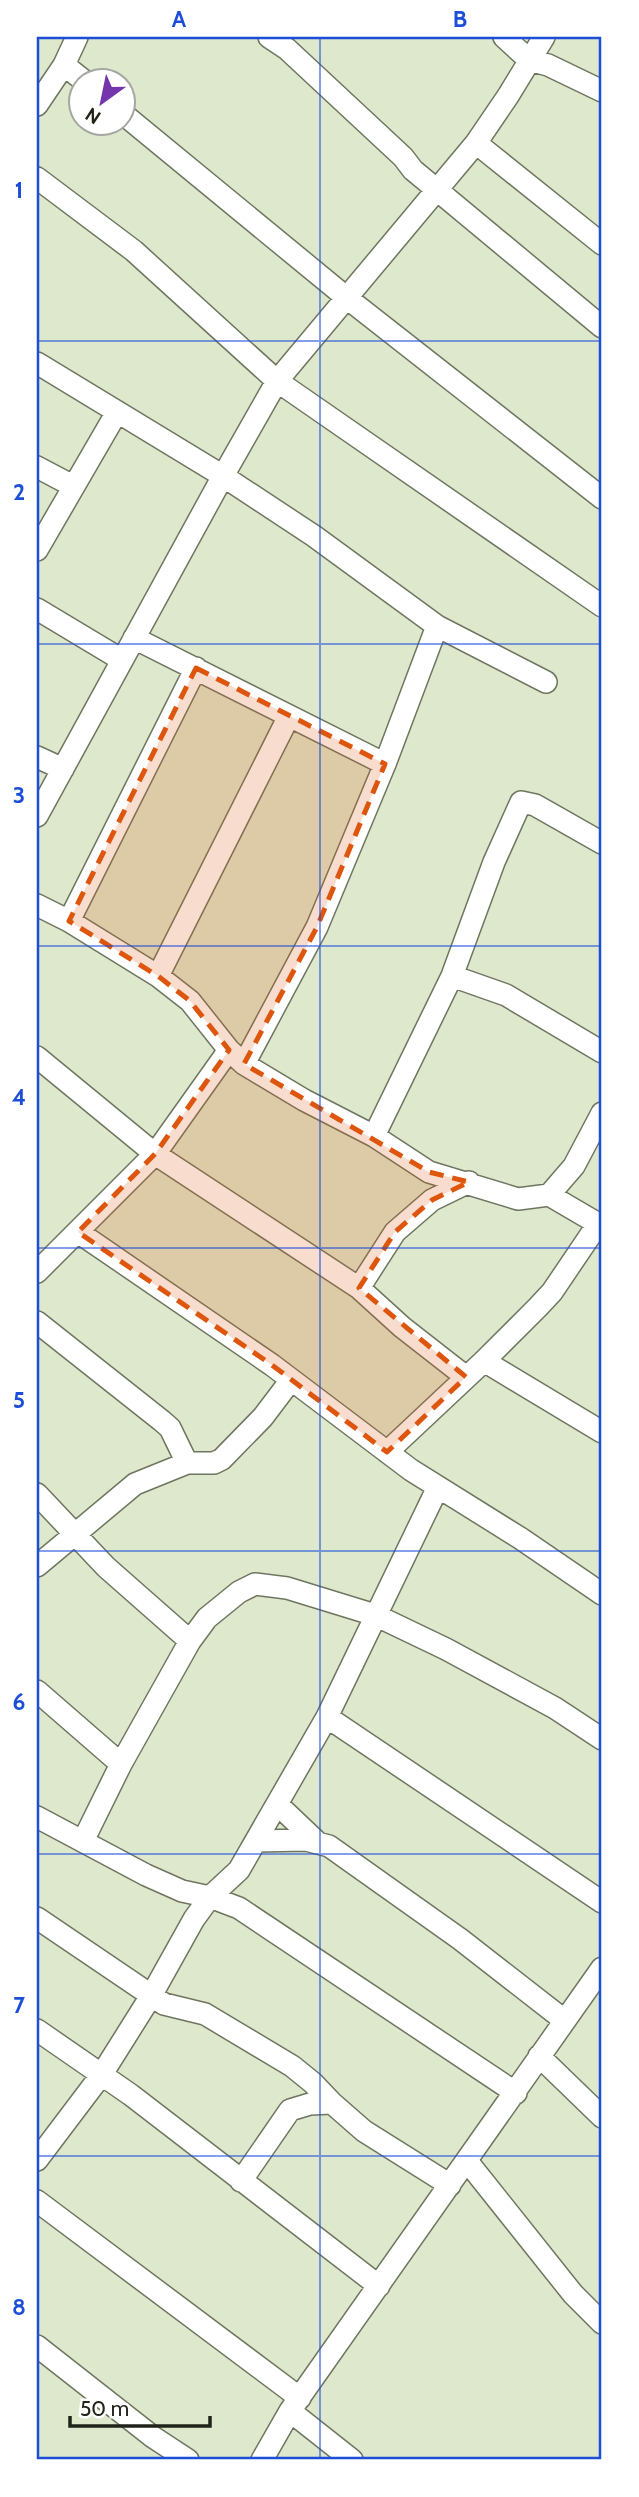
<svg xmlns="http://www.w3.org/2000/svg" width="639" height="2497" viewBox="0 0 639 2497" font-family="Cabin,sans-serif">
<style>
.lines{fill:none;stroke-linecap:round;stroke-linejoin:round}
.street-casing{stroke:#6d765f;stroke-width:24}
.street{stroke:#fff;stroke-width:21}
.marked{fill:#de560d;fill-opacity:0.2;stroke:#de560d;stroke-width:5;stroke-dasharray:14 9;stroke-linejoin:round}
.grid{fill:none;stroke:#1d4ed8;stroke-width:2;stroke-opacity:0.55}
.neatline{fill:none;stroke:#1d4ed8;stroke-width:2.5}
.grid-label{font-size:23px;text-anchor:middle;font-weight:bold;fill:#1d4ed8}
</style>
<rect width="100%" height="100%" fill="#dee8cd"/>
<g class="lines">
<defs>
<path id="street" d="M269,37L287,49L403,157L413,170L602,327
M504,37L529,60L548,65L602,91
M64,65L83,80
M37,105L64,65L77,37
M122,113L347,298L602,498
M476,143L602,244
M37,178L134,251L277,381L602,606
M37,363L223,476L314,536L437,626L546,682
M37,467L73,486
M37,550L117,412
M37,609L122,660
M134,638L385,764
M37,757L63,769
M37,816L223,476L277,381L476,143L508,96L544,37
M37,905L69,921L158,976L190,1001L229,1050L244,1064L304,1100L374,1136L429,1172L518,1199L549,1195L602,1226
M69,921L196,668
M158,976L289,716
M452,976L506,995L602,1052
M37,1057L155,1154L359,1288L402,1327L466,1377
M244,1064L317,927L385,764L437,626
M374,1136L452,976L494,862L521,802L535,805L602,843
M549,1195L574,1166L602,1113
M78,1232L272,1365L411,1470L520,1538L602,1594
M37,1272L155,1154L229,1050
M359,1288L395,1232L432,1200L469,1182
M37,1322L162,1421L170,1428L187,1463
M484,1361L602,1432
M387,1452L484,1361L538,1307L552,1292L598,1224
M37,1494L106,1567L190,1641
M37,1566L135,1484L187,1463H214L222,1459L263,1417L291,1380
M37,1691L121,1764
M327,1717L602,1902
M277,1804L316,1841
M37,1817L146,1875L182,1891L210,1897L239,1908L516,2093
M83,1841L121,1764L190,1641L207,1618L239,1592L255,1584L287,1588L375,1615L446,1649L555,1708L602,1739
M256,1841L306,1840L329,1846L460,1939L564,2020
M37,1918L164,2004L205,2014L292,2066L313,2083L332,2103L364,2131L450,2185
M37,2030L131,2095L379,2286
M539,2056L602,2117
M37,2160L102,2074L151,1996L194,1919L210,1897L239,1870L327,1717L438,1487
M467,2161L573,2294L602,2323
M241,2181L290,2110L310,2104L332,2103
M37,2201L300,2398
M37,2346L153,2437L188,2460
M290,2411L352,2460
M262,2460L290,2411L602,1968"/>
</defs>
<use href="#street" class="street-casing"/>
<use href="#street" class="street"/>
</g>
<path class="marked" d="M196,668L385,764L317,927L244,1064L429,1172L469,1182L432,1200L395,1232L359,1288L466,1377L387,1452L272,1365L78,1232L155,1154L229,1050L190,1001L158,976L69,921Z"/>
<path class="grid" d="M320,37V2460M37,341H602M37,644H602M37,946H602M37,1248H602M37,1551H602M37,1854H602M37,2156H602"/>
<rect width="639" height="2497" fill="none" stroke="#ffffff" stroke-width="77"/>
<g transform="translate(102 102) rotate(213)"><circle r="33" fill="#ffffff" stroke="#a6a7a3" stroke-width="2"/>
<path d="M0-5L12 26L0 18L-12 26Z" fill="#7336ac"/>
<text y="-10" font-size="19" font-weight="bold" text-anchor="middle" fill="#20231a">N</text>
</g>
<path d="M70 2416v10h140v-10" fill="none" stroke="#20231a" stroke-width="3.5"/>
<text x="80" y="2416" font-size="21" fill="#20231a" stroke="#ffffff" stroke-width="5" paint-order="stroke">50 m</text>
<rect x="38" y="38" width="562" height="2420" class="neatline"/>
<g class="grid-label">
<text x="179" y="27">A</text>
<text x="460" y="27">B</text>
<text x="19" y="198">1</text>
<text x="19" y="500">2</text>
<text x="19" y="803">3</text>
<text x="19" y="1105">4</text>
<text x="19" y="1408">5</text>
<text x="19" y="1710">6</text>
<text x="19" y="2013">7</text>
<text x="19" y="2315">8</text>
</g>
</svg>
